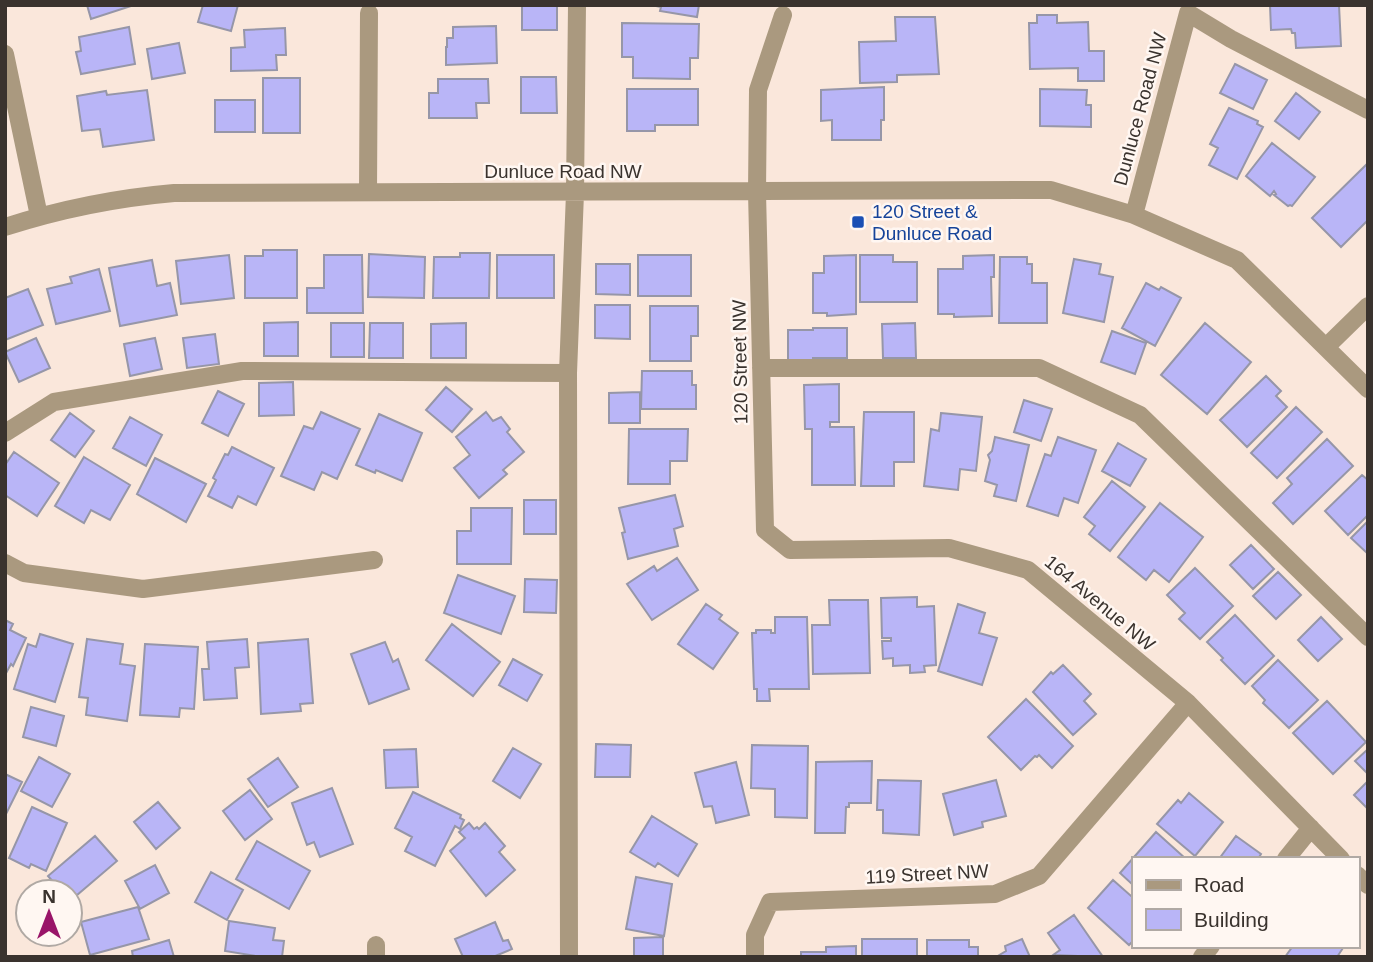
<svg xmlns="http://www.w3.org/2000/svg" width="1373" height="962" viewBox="0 0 1373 962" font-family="Arial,sans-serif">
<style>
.building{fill:#b9b5f7;stroke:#9696a8;stroke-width:2}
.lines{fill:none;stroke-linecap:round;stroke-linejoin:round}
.minor{stroke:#aa997f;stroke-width:18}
.transit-dot{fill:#1a4fb4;stroke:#fff7f2;stroke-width:2.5}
.labels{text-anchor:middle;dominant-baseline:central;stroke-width:5;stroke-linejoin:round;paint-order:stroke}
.street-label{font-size:19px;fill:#3a332e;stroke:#fff7f2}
.transit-label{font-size:19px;fill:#164399;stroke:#fff7f2;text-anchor:start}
</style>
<rect width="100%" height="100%" fill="#fae7db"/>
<path class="building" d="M87,5H134L91,19Z
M203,5H238L231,31L198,22Z
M522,5H557V30H522Z
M651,5H699L697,17L660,11L661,7Z
M1270,5H1339L1341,46L1296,48L1295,33H1292L1291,29L1271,30Z
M1037,15H1057V23L1088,22L1089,51H1104V81H1078V68L1030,69L1029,23H1037Z
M895,17H935L939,74L897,75V82L860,83L859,42L896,41Z
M622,23L699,24L698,58H690V79L633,78V57H622Z
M496,26L497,63L446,65V47H447V38H453V27Z
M129,27L135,64L81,74L76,52L81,51L79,37Z
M285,28L286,55H276L277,70L231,71V48L245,47L244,30Z
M179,43L185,73L152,79L147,49Z
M1235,64L1267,80L1253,109L1220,93Z
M521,77H556L557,113H521Z
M263,78H300V133H263Z
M438,79H488L489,103H476L477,118H429V93H438Z
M884,87V120H881V140H832V120L821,121V90Z
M627,89H698V125H655V131H627Z
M1040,89L1087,90L1086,105H1091V127L1040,126Z
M147,90L154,140L103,147L100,129L82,131L77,96L106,91L107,95Z
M1296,93L1320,112L1299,139L1275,121Z
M215,100H255V132H215Z
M1229,108L1258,121L1257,124L1263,127L1237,179L1209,165L1218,148L1210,144Z
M1272,143L1315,177L1292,206L1290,205L1288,206L1274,195L1276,194L1274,191L1270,196L1246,176Z
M1368,163V220L1341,247L1312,218Z
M263,250H297V298H245V256H263Z
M460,253H490L489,298H433L434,257H460Z
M369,254L425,257L424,298L368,297Z
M229,255L234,298L181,304L176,261Z
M324,255H362L363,313H307V288H324Z
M497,255H554V298H497Z
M638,255H691V296H638Z
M856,255V314L827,316V313H813V273H824V256Z
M860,255H893V262H917V302H860Z
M994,255V277H991L992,316L954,317V314H938V269H963V256Z
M1000,257H1027V264H1032V283H1047V323H999Z
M1074,259L1101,264L1099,274L1113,277L1104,322L1063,313Z
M152,260L157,286L170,283L177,315L120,326L109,268Z
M596,264H630V295L596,294Z
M99,269L110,311L56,324L47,289L72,283L70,277Z
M1146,283L1159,290L1161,287L1181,298L1155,346L1122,328Z
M28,289L43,325L5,340V298Z
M595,305H630V339L595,338Z
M650,306H698V336H691V361H650Z
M298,322V356H264V323Z
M331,323H364V357H331Z
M370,323H403V358H369Z
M466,323V358H431V324Z
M915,323L916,358H883L882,324Z
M1205,323L1251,362L1207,414L1161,375Z
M813,328H847V358H813V362H788V330H813Z
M1112,331L1146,343L1135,374L1101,362Z
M215,334L219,364L187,368L183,338Z
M36,338L50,368L19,382L5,352Z
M155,338L162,369L130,376L124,344Z
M642,371H692V385H696V409H641Z
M1266,376L1281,391L1276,396L1287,407L1247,447L1220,420Z
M293,382L294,415L259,416V383Z
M839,384V422H830V427H854L855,485H812V429H805L804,385Z
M446,387L472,409L452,432L426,410Z
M218,391L244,404L228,436L202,423Z
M640,392V423H609V393Z
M1024,400L1052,409L1041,441L1014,432Z
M1296,407L1322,432L1277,478L1251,453Z
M321,412L360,429L337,479L322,472L314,490L281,476L304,426L313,429Z
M486,412L493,421L501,417L510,429L507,432L524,452L503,470L507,474L479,498L454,468L470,455L456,437Z
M864,412H914V462H894V486H861Z
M70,413L94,431L75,457L51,440Z
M941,413L982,417L976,471L960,469L958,490L924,486L931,429L939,431Z
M379,414L422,433L402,481L376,470L375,473L356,465Z
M130,417L162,435L146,466L113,448Z
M629,429H688L687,461H670V484H628Z
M995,437L1029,445L1016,501L994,496L997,485L985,481L990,460L988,455L992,451Z
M1058,437L1096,450L1078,503L1064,498L1058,516L1027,506L1045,454L1051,456Z
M1327,439L1353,466L1293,524L1273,503L1292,484L1287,478Z
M1118,443L1146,459L1130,486L1102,471Z
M232,447L274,468L256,505L238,496L232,508L208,496L216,480L213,478L225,454L228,455Z
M14,452L59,483L37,516L5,495V465Z
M84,457L130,485L110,520L91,510L84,523L55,506Z
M155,458L206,484L186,522L137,494Z
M1362,475L1368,480V515L1348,535L1325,511Z
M1112,481L1145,507L1110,551L1089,534L1095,526L1084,517Z
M675,495L683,526L674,529L678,546L628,559L622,533L625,532L619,508Z
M524,500H556V534H524Z
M1160,503L1203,537L1169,582L1154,570L1146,580L1118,557Z
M471,508H512L511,564H457V531H471Z
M1368,521V554L1351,538Z
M1251,545L1274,569L1253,589L1230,565Z
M677,558L698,590L652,620L627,584L654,566L657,571Z
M1195,568L1233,606L1200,639L1179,619L1185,613L1167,595Z
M1278,572L1301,595L1276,619L1253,596Z
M458,575L515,596L501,634L444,613Z
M525,579L557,580L556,613L524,612Z
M917,597V607L934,606L936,665L924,666L925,672L910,673V665L893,666V658L883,659L882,641H891V638H882L881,598Z
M829,600H868L870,673L813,674L812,625H830Z
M706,604L722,615L719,619L738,633L713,669L678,644Z
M958,604L985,613L979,633L997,638L982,685L938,671Z
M1235,615L1274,656L1245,684L1221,660L1223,658L1207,642Z
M775,617H807L809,689H769L770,701H757V689H754L752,633H756V630H771V633H775Z
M1321,617L1342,639L1318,661L1298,640Z
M5,620L13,624L10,630L26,638L13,666L11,664L5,675Z
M452,624L500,662L473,696L426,660Z
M40,634L73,644L55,702L14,689L28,644L36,647Z
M87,639L123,644L120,664L135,666L127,721L86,715L88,698L79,697Z
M247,639L249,667L235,668L237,698L204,700L202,669H209L207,642Z
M308,639L313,703L300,704L301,711L261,714L258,643Z
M385,642L393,662L398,659L409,689L369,704L351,654Z
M145,644L198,647L194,709L180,708L179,717L140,715Z
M513,659L542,675L527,701L499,685Z
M1278,660L1318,700L1289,728L1263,703L1265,700L1252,686Z
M1063,665L1091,694L1084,701L1096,714L1073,735L1033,692L1051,672L1053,674Z
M1026,699L1073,746L1052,768L1039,755L1037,757L1035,756L1021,770L988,737Z
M1327,701L1366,742L1333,774L1293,733Z
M31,707L64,716L56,746L23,737Z
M596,744L631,745L630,777H595Z
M752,745L808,746L807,818L775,817V789L751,788Z
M513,748L541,764L520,798L493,781Z
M416,749L418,787L386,788L384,750Z
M1368,749V774L1355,761Z
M39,757L70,774L52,807L21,791Z
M278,758L298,787L268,807L248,779Z
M872,761L871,803H849V807H846L845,833H815L816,762Z
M736,762L749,815L716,823L712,806L704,807L695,773Z
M5,774L22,782L6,814H5Z
M878,780L921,781L919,835L883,833V810H877Z
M996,780L1006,816L982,822L983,827L954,835L943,794Z
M1368,781V809L1354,795Z
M332,788L353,844L320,857L314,842L307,845L292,803Z
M250,790L272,819L245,840L223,811Z
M413,792L461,815L460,818L464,820L460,829L455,826L435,866L405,851L412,837L395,828Z
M1189,793L1223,822L1195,856L1157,824L1178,800L1181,803Z
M158,802L180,828L156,849L134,822Z
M32,807L67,823L46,871L31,864L29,868L9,858Z
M652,816L697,844L678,876L658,863L655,867L630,852Z
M469,823L474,829L477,827L479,829L485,823L505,846L499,852L515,870L486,896L450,851L465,838L459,832Z
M1156,832L1186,859H1133V885L1120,873Z
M95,836L117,861L70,901V892H62L48,876Z
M1236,836L1261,854L1258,859H1219Z
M257,841L310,871L289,909L236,879Z
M155,865L169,893L140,909L125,881Z
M211,872L243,890L227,920L195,902Z
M636,877L672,884L664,936L626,929Z
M1113,880L1131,896L1133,894V941L1129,945L1088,908Z
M138,907L149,939L90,955L81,922Z
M1074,915L1103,957L1053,955L1060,950L1048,933Z
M229,921L275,928L273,940L284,941L282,957H262L225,951Z
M495,922L503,941L508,940L512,949L493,957H463L455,939Z
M663,937V957H634V938Z
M862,939H917V957H862Z
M1022,939L1030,957H996L1006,951L1005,946Z
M169,940L174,957H133L132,951Z
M927,940H969V947H978V957H927Z
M856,946V957H801V952H826V947Z
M1293,946H1341L1343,948L1337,957H1285Z"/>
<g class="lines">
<path class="minor" d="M783,15L758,90L757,192L765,530L790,550L949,548L1028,570L1188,703L1341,859
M5,54L39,216
M368,192L369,13
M1134,215L1188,13L1231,39L1368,110
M5,227C61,209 116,198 174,193L1051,190L1134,215L1237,260L1368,389
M1326,347L1368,306
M761,368H1039L1140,415L1368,637
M5,433L54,402L242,371L568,373
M5,563L24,573L143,589L374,560
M1286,859L1311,828
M1357,875L1368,885
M376,957V945
M569,957L568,373L575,193L577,5
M755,957V935L770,902L995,894L1039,876L1188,703
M1202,957L1211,946"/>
</g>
<rect class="transit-dot" x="851" y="215" width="14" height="14" rx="3.5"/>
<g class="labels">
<g class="street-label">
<text transform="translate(1140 109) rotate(-75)">Dunluce Road NW</text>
<text x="563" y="171">Dunluce Road NW</text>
<text transform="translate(740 362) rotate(-91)">120 Street NW</text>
<text transform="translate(1100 603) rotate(40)">164 Avenue NW</text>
<text transform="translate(927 874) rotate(-3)">119 Street NW</text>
</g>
<g class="transit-label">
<text x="872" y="211">120 Street &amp;<tspan x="872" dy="22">Dunluce Road</tspan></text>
</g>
</g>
<rect width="1373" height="962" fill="none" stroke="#3a332e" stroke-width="14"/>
<rect x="1132" y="857" width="228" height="91" fill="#fff7f2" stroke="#b0a9a4" stroke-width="2"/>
<rect x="1146" y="880" width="35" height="10" fill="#aa997f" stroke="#b0a9a4" stroke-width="2"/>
<text x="1194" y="892" font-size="21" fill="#3a332e">Road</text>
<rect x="1146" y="909" width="35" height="21" fill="#b9b5f7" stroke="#b0a9a4" stroke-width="2"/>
<text x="1194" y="927" font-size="21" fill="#3a332e">Building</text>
<g transform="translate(49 913)"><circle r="33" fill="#fff7f2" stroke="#b0a9a4" stroke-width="2"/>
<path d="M0-5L12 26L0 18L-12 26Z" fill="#991468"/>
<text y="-10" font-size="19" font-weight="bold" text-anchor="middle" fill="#3a332e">N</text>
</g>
</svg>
